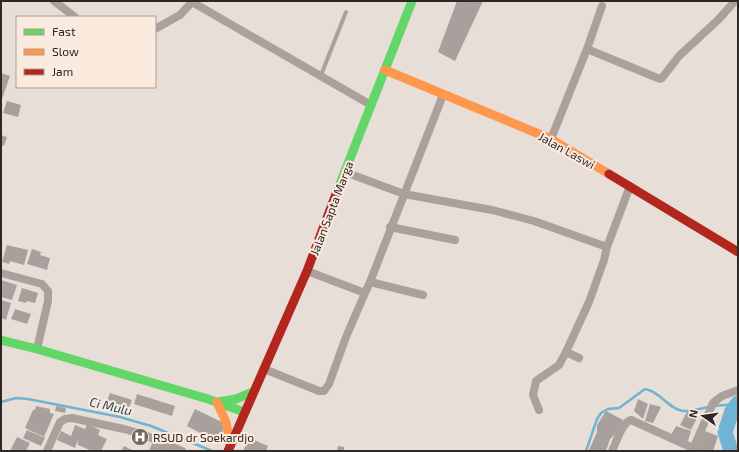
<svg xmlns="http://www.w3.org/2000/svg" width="739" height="452" viewBox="0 0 739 452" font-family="'Exo 2',sans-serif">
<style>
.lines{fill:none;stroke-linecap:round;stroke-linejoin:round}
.stream{stroke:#71b3d3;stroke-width:2.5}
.river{stroke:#71b3d3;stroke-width:15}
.building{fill:#a7a09c}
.lane{stroke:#aca09d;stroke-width:4}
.street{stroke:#aca09d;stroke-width:8}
.fast{stroke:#63d668;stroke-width:9}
.slow{stroke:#ff974d;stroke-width:9}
.jam{stroke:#b3261e;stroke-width:9}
.labels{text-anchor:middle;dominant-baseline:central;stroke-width:4;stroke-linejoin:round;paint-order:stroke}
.street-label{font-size:12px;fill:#2e2824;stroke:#fbebdf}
.poi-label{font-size:12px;fill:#2e2824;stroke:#fbebdf;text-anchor:start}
.water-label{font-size:13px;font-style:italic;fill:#1f485d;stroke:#fbebdf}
</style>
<rect width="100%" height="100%" fill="#e7ded8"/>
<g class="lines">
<path class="stream" d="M1,402L16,398L28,399L120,417L151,426L212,451
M714,406L736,404
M586,451L597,419L601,413L608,409L619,408L645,389C660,391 668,409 683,411C691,412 701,408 709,407"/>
<path class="river" d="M731,451L725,432L732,411L738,403"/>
</g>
<path class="building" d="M457,1H483L455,61L438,52Z
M1,73L10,76L1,102Z
M7,101L21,105L18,117L3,113Z
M1,135L7,137L4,146L1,145Z
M7,245L28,250L24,265L10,261L9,264L2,262Z
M32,249L41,252L40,255L50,258L47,270L27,264Z
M1,280L17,285L12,300L1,297Z
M22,288L38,293L35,303L27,301L26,303L18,301Z
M1,300L11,303L6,320L1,318Z
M15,309L31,314L27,324L11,319Z
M110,393L132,400L129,408L107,401Z
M137,394L175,406L172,416L134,404Z
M638,399L648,404L643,419L634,411Z
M650,404L661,407L653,423L645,421Z
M36,406L50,409V413L54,414L44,437L25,428L33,410H35Z
M56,406L66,408L65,413L55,411Z
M195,409L226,424L217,442L187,426Z
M606,411L623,420L615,434L610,439L607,448L597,442L607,448L605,451H592L589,450L597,432V425Z
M687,412L699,414L691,430L680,425Z
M87,424L100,430L98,435L107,439L101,451H92L78,445V440L75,448L57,440L61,431L71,436L75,425L85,429Z
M676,426L691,431L688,441L671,435Z
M27,430L45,438L41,446L23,438Z
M705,431L718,436L713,451H696Z
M17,437L30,443L26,451H10Z
M249,438L268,446L266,451H243Z
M153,441L175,451H149Z
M124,446L134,451H121Z
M338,446L344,447V451H337Z"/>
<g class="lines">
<path class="lane" d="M321,75L346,12"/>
<path class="street" d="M54,1L75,17
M155,29L180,15L192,2L371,105
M587,49L660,79L662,78L679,56L718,20L735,1
M551,139L587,49L602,6
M345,172L404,194L492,210L534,221L607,247
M390,227L455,240
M1,273L42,284L48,291V301L37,349
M370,282L443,95
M365,293L370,282L423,295
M566,352L579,358
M264,369L319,391H324L329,384L346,337L365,293L307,271
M539,410L533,395L536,381L559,365L566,352L589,302L604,260L607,247L630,186
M47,451L60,422L65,419L72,418L124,429L142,434L182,451
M612,451C616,443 622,422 631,420L693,448
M692,451L713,403L722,396L738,390"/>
<path class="fast" d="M336,194L412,1
M1,340L37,349L208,399L244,412
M218,402L236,399L253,392"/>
<path class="slow" d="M385,70L551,139L609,174
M217,402L226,422L230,444"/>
<path class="jam" d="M609,174L738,252
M228,451L307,271L336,194"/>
</g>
<defs>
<symbol id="hospital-disc" viewBox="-11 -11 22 22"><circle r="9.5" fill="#6f6863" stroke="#fbebdf"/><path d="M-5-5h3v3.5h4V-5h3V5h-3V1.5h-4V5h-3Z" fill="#fff"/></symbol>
</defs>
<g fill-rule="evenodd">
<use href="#hospital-disc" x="130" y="427" width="20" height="20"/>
</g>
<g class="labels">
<g class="street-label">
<text transform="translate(567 150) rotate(29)">Jalan Laswi</text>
<text transform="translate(331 208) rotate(-69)">Jalan Sapta Marga</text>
</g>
<g class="poi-label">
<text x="153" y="437">RSUD dr Soekardjo</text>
</g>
<g class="water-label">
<text transform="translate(111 406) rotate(13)">Ci Mulu</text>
</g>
</g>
<rect width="739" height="452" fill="none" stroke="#2e2824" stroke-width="4"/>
<rect x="16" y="16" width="140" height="72" fill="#fbebdf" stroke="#a99d94"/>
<rect x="24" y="29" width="20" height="6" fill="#63d668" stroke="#a99d94"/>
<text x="52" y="36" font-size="12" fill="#2e2824">Fast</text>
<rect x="24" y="49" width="20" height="6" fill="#ff974d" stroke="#a99d94"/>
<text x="52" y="56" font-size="12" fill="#2e2824">Slow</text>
<rect x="24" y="69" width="20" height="6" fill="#b3261e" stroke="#a99d94"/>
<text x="52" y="76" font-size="12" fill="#2e2824">Jam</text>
<g transform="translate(703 416) rotate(283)" stroke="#fbebdf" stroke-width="3" paint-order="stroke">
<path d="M0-3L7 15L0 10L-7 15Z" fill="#2e2824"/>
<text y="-6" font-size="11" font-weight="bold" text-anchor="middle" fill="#2e2824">N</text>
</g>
</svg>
